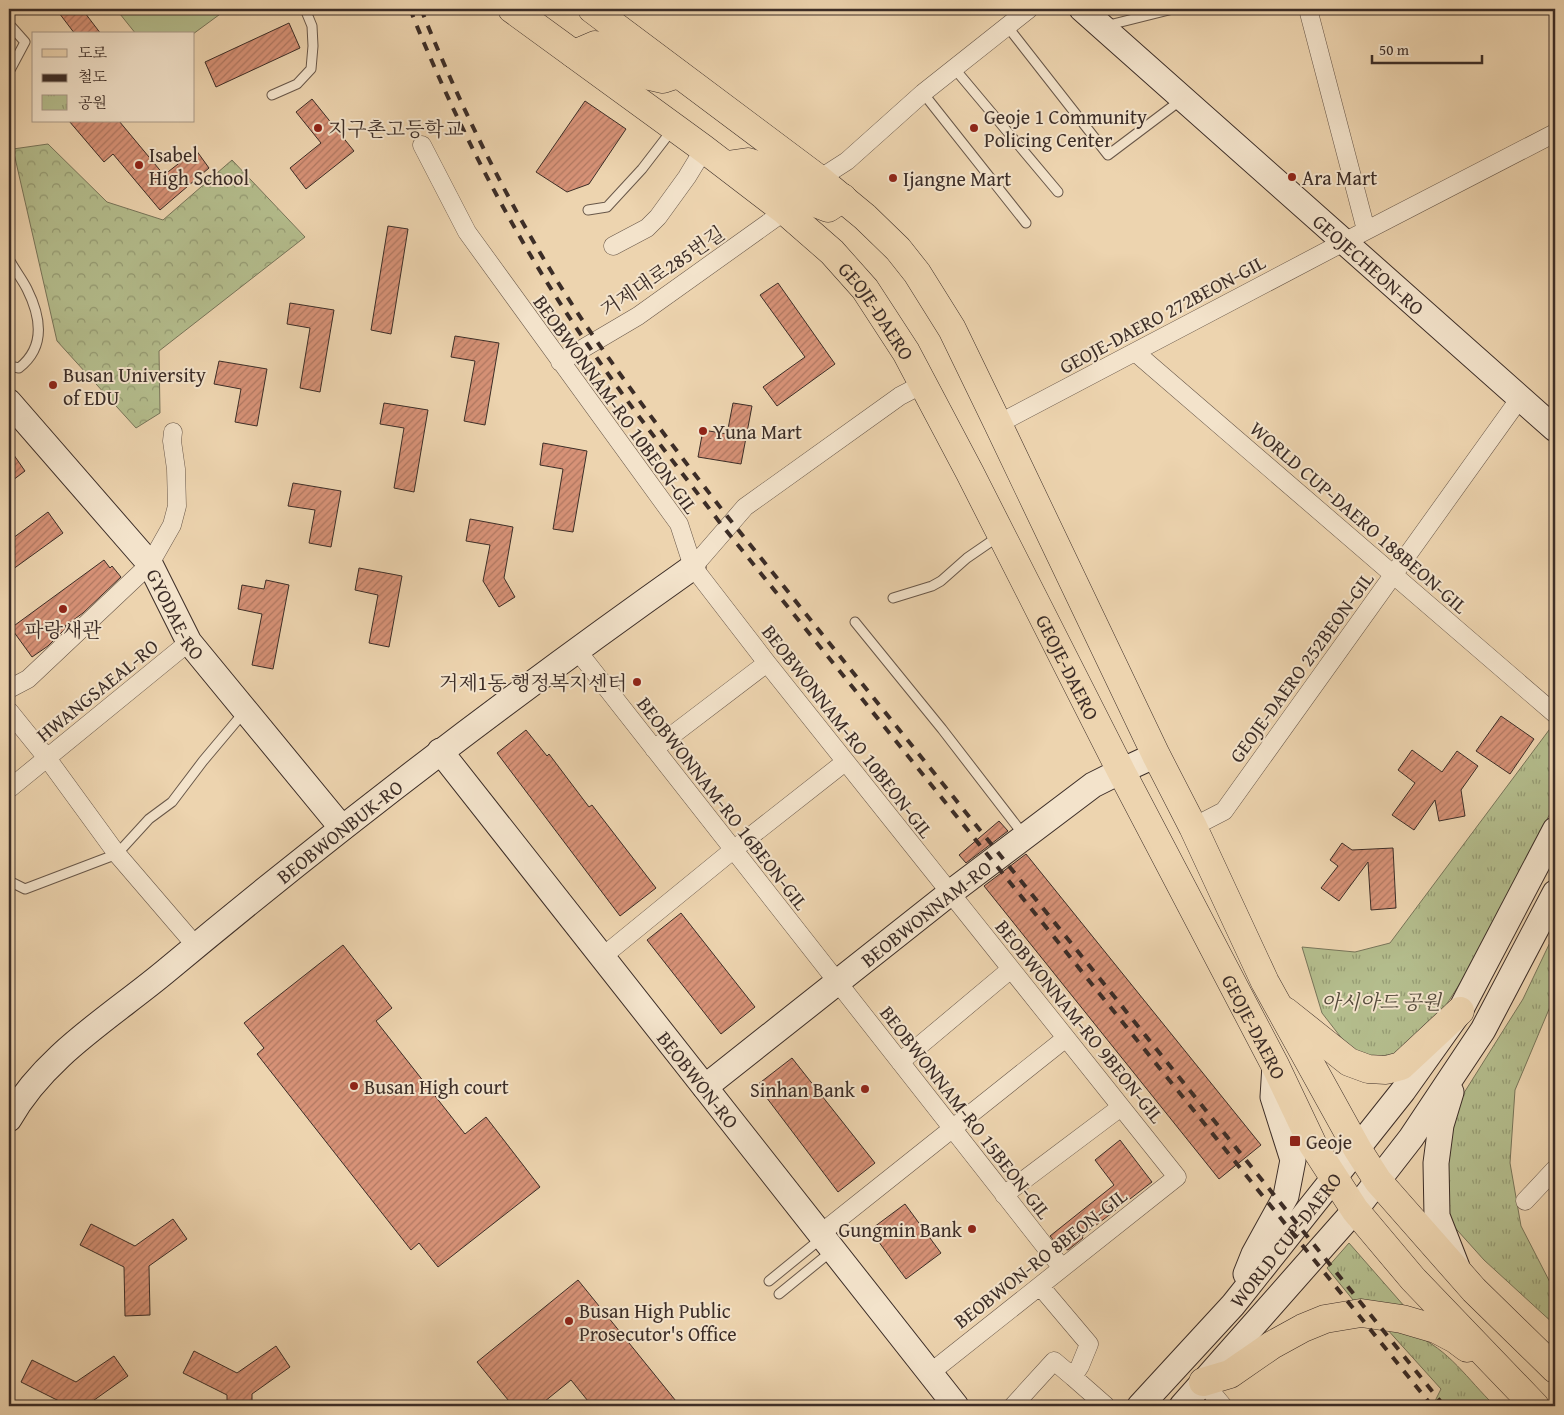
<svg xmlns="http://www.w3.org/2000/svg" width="1564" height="1415" viewBox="0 0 1564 1415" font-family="'Gentium Book Plus','Noto Serif KR',serif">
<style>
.grass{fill:#b4bd8d;stroke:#78755a}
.forest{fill:url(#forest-crowns);stroke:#78755a}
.park{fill:url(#park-tufts);stroke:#78755a}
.building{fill:url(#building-hatch);stroke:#3c2d27}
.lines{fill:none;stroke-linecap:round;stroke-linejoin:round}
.service-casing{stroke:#685749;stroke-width:11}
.minor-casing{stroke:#685749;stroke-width:19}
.secondary-casing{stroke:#3c2d27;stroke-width:27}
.primary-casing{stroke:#3c2d27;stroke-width:29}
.service{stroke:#f3e3cb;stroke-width:9}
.minor{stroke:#f3e3cb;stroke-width:18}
.secondary{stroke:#f3e3cb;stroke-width:25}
.primary{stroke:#edd4af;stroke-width:28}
.rail{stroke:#3c2d27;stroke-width:4;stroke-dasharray:9 9;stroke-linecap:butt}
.poi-dot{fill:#8f2418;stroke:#f3e3cb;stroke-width:2}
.labels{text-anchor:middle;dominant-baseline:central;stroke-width:4;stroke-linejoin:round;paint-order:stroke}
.poi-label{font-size:20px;fill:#3c2d27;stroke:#f3e3cb;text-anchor:start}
.street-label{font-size:20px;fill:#3c2d27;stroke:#f3e3cb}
.park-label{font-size:20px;font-style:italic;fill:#544a3b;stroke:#f3e3cb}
</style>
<defs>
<pattern id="forest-crowns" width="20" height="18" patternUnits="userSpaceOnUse" patternTransform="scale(1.25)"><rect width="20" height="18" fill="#b4bd8d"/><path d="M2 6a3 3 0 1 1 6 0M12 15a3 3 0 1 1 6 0" fill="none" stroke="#949a73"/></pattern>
<pattern id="park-tufts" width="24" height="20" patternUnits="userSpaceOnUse" patternTransform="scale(1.25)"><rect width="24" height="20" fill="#b4bd8d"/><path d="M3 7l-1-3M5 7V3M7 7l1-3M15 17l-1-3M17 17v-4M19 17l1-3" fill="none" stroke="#949a73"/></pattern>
<pattern id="building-hatch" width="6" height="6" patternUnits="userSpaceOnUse" patternTransform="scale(1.25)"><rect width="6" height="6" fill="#d79277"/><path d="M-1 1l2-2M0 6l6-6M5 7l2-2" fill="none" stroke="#b07862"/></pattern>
</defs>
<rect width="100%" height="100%" fill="#edd4af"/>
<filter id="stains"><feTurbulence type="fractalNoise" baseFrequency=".004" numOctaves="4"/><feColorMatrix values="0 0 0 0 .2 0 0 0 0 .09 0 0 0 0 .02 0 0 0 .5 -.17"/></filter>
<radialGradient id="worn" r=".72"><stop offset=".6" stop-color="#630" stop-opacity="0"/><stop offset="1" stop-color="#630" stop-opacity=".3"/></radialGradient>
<path class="grass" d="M116,9H227L193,34H136Z"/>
<path class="forest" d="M48,144L107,202L163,220L232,160L305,237L159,351L160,413L136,428L57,341L13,149Z"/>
<path class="park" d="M1555,722V804L1468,971L1439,1016L1404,1057L1357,1058L1322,1013L1302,947L1355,952L1390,943Z
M1555,932V995L1515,1090L1510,1163L1521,1226L1555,1292V1325L1484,1260L1449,1221L1442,1164L1457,1104L1523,999Z
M1349,1243L1412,1315L1358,1306L1327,1268Z
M1386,1328C1395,1330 1405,1330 1413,1334C1450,1350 1467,1379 1495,1406H1440L1435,1401L1441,1389Z"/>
<path class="building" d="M56,9H82L101,34H75Z
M289,23L300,48L216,87L205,62Z
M312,99L354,151L306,189L290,168L321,143L296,112Z
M585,101L626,129L589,184L567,192L536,172Z
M69,121H119L164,175L196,150L209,168L160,210L113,154L104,162Z
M388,226L408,229L391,334L371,330Z
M778,283L835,364L777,406L763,387L805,357L760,295Z
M290,303L334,310L320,392L300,388L310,328L287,324Z
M455,336L499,343L485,425L464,421L475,361L451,357Z
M219,361L267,369L257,426L235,422L241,389L214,384Z
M384,403L428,410L414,492L394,488L404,428L380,424Z
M733,403L752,406L741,464L698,457L703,430L727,434Z
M543,443L587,451L573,532L553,529L563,469L540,465Z
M9,448L25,471L9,483Z
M293,483L341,491L331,547L309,543L315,510L288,506Z
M48,512L63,533L9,572V541Z
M470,519L513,527L504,578L515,597L499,607L483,581L490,545L466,541Z
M104,560L110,568L112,566L121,577L83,613L65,626L66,628L48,646L32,657L11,628Z
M359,568L402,576L389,647L369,643L378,595L355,590Z
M266,580L289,585L273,669L252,665L262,614L238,609L242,585L264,589Z
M1501,716L1534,739L1510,774L1476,751Z
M526,730L547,756L549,754L589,807L592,805L656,888L620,916L497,753Z
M1412,750L1442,772L1457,751L1478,766L1461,790L1465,816L1439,821L1435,800L1414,830L1392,815L1415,783L1398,770Z
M999,821L1008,831L966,863L959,855Z
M1342,843L1352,850L1393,848L1396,908L1371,910L1368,862L1339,901L1321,888L1338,866L1330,860Z
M1026,854L1261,1145L1219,1179L984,886Z
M681,913L755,1007L721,1034L647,940Z
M343,945L392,1008L376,1021L465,1134L486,1117L540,1187L438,1267L419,1243L411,1250L257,1054L264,1048L244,1023Z
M792,1058L875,1163L838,1192L757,1085Z
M1120,1140L1152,1182L1082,1236L1083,1238L1068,1250L1060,1248L1050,1236L1114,1185L1095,1160Z
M905,1204L941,1253L906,1279L870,1230Z
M173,1219L187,1239L149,1266L150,1315L125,1316L124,1267L80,1245L91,1224L135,1246Z
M578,1280L680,1406H592L571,1380L539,1406H513L477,1362Z
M276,1346L290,1367L252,1394V1406H227V1395L183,1373L194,1351L237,1373Z
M114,1356L128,1376L90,1403V1406H65V1404L21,1382L32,1360L76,1382Z"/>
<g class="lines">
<defs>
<path id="service" d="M9,24L25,42L9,72
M1007,26L1108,155L1181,100
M1105,26L1173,9
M954,68L1058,192
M923,93L1026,223
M272,95L297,84L311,69L313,46L312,26L305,9
M588,210L607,207L642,169L672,130
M9,259C14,269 22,279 27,289C41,317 46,347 19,368L9,366
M893,598L932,586L941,581L967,558L999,536
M855,622L942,729L1023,834
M9,881L25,889L117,854L149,819L172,802L203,761L245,711
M769,1281L823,1237
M779,1294L833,1250"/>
<path id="minor" d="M1308,9L1366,230
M422,145L467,232L679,524L693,567L767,663L1177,1177L930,1373
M819,179L847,161L923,93L1029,9
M613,246L647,228L658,217L687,177L704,149
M1135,352L1555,714
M560,362L638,316L785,211
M998,424L1344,242L1555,133
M693,567L745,507L900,396L923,384
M576,649L1062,1268
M9,689L28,679L150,564L155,555L172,525L177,506L176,469L172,441L173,432
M9,711L47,758L117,854L196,946
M654,749L767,663
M9,789L189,642
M1193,827L1224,811L1520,398
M602,957L733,850L845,762
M900,1062L1011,969
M1004,1195L1121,1107
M1525,1201L1555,1169
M820,1234L1066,1038
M1040,1286L1089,1344L1080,1366L1073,1377L1106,1406
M1203,1382L1223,1406
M1013,1406L1054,1361L1073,1377"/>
<g id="secondary">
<path id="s1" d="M1082,9L1555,429"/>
<path id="s2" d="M9,402L150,564L189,642L342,828"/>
<path id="s3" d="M440,751L956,1406"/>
<path id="s4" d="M705,1087L950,893L1093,785L1121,771L1156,755"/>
<path d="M1451,1092L1441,1125L1436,1163L1437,1216L1457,1267"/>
<path id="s5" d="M9,1119C44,1056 112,1016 166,971C336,829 512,695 693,567"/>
<path d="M1246,1274L1254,1254L1286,1196L1293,1160L1273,1097L1275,1065"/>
<path id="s6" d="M1140,1406L1233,1305L1403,1091L1460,1011L1555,830"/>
<path d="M1182,1406L1355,1210L1411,1138L1483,1030L1555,893"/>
</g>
<g id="primary">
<path id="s7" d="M512,9L704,149L785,211L832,252L865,289L906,352L970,473L1121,771L1275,1065L1313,1145L1355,1210L1413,1279L1535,1406"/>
<path d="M592,9L819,179L865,217L898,249L917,273L952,329L998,424L1156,755L1193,827L1265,982L1358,1150L1378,1181L1474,1290L1555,1369"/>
<path d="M574,54L595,45L612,51L650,76L663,79L678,74"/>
<path d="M727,165L748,162L766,168L810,201L828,208L843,198"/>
<path d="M1285,1011L1349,1062L1368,1069L1386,1070L1401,1066L1460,1011"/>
<path d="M1203,1382L1230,1374L1272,1345L1303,1328L1325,1319L1361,1313L1402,1319L1436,1329L1455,1339L1467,1348"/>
</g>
</defs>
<use href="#service" class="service-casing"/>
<use href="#minor" class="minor-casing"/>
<use href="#secondary" class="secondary-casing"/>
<use href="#primary" class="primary-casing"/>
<use href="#service" class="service"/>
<use href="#minor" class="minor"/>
<use href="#secondary" class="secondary"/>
<use href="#primary" class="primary"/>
<path class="rail" d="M410,9C457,126 516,241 588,345C630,407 676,465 721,524L1432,1406
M421,9C465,118 519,226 585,324C630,390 678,453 727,516L1444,1406"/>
</g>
<g class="poi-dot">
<circle cx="318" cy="128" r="5"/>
<circle cx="974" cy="128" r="5"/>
<circle cx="139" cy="165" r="5"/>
<circle cx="1292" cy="177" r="5"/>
<circle cx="893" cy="178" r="5"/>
<circle cx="53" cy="385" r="5"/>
<circle cx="703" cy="431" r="5"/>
<circle cx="63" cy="609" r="5"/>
<circle cx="637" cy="682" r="5"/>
<circle cx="354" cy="1086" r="5"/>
<circle cx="865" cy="1089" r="5"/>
<rect x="1289" y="1135" width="12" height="12" rx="2.5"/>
<circle cx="972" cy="1229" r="5"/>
<circle cx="569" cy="1321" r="5"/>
</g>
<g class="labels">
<g class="poi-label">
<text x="984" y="116">Geoje 1 Community<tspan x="984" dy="23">Policing Center</tspan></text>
<text x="328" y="128">지구촌고등학교</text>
<text x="149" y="154">Isabel<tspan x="149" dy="23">High School</tspan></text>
<text x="1302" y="177">Ara Mart</text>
<text x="903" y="178">Ijangne Mart</text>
<text x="63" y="374">Busan University<tspan x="63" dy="23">of EDU</tspan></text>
<text x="713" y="431">Yuna Mart</text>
<text x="63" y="629" text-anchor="middle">파랑새관</text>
<text x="627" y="682" text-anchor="end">거제1동 행정복지센터</text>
<text x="364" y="1086">Busan High court</text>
<text x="855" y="1089" text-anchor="end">Sinhan Bank</text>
<text x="1306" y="1141">Geoje</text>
<text x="962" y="1229" text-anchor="end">Gungmin Bank</text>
<text x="579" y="1310">Busan High Public<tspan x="579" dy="23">Prosecutor's Office</tspan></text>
</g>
<g class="street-label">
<text stroke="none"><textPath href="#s1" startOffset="384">GEOJECHEON-RO</textPath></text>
<text transform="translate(662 271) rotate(-34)">거제대로285번길</text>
<text stroke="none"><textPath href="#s7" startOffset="476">GEOJE-DAERO</textPath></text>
<text transform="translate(1162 314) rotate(-28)">GEOJE-DAERO 272BEON-GIL</text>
<text transform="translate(616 404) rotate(54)">BEOBWONNAM-RO 10BEON-GIL</text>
<text transform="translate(1359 517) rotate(41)">WORLD CUP-DAERO 188BEON-GIL</text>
<text stroke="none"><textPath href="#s2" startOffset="271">GYODAE-RO</textPath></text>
<text stroke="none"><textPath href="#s7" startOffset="881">GEOJE-DAERO</textPath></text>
<text transform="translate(1301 667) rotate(-54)">GEOJE-DAERO 252BEON-GIL</text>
<text transform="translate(97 690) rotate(-39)">HWANGSAEAL-RO</text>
<text transform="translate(848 731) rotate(52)">BEOBWONNAM-RO 10BEON-GIL</text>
<text transform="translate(723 803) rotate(52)">BEOBWONNAM-RO 16BEON-GIL</text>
<text stroke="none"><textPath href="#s5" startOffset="440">BEOBWONBUK-RO</textPath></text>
<text stroke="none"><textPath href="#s4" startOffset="281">BEOBWONNAM-RO</textPath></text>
<text transform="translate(1080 1021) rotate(51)">BEOBWONNAM-RO 9BEON-GIL</text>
<text stroke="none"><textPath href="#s7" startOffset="1286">GEOJE-DAERO</textPath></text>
<text stroke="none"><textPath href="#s3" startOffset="418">BEOBWON-RO</textPath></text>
<text transform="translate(966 1112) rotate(52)">BEOBWONNAM-RO 15BEON-GIL</text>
<text stroke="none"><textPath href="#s6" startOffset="221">WORLD CUP-DAERO</textPath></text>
<text transform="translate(1040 1258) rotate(-38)">BEOBWON-RO 8BEON-GIL</text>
</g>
<g class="park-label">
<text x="1381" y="1001">아시아드 공원</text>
</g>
</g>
<rect width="1564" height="1415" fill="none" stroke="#edd4af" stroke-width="30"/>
<rect x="10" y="10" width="1544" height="1395" fill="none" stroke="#3c2d27" stroke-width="2.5"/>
<rect x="15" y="15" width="1534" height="1385" fill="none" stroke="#3c2d27"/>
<rect x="32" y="32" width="162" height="90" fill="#f3e3cb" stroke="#aa9a89"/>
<rect x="42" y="49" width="25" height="8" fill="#edd4af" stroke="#aa9a89"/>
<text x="78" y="58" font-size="15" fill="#3c2d27">도로</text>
<rect x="42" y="74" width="25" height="8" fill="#3c2d27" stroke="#aa9a89"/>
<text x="78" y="82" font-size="15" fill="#3c2d27">철도</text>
<rect x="42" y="95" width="25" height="15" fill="url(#park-tufts)" stroke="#aa9a89"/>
<text x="78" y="108" font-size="15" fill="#3c2d27">공원</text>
<path d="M1372 55v8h110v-8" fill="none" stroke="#3c2d27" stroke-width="2.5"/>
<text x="1379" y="55" font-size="15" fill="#3c2d27" stroke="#f3e3cb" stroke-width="4" paint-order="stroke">50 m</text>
<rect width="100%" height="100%" filter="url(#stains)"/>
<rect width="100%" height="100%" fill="url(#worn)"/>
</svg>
